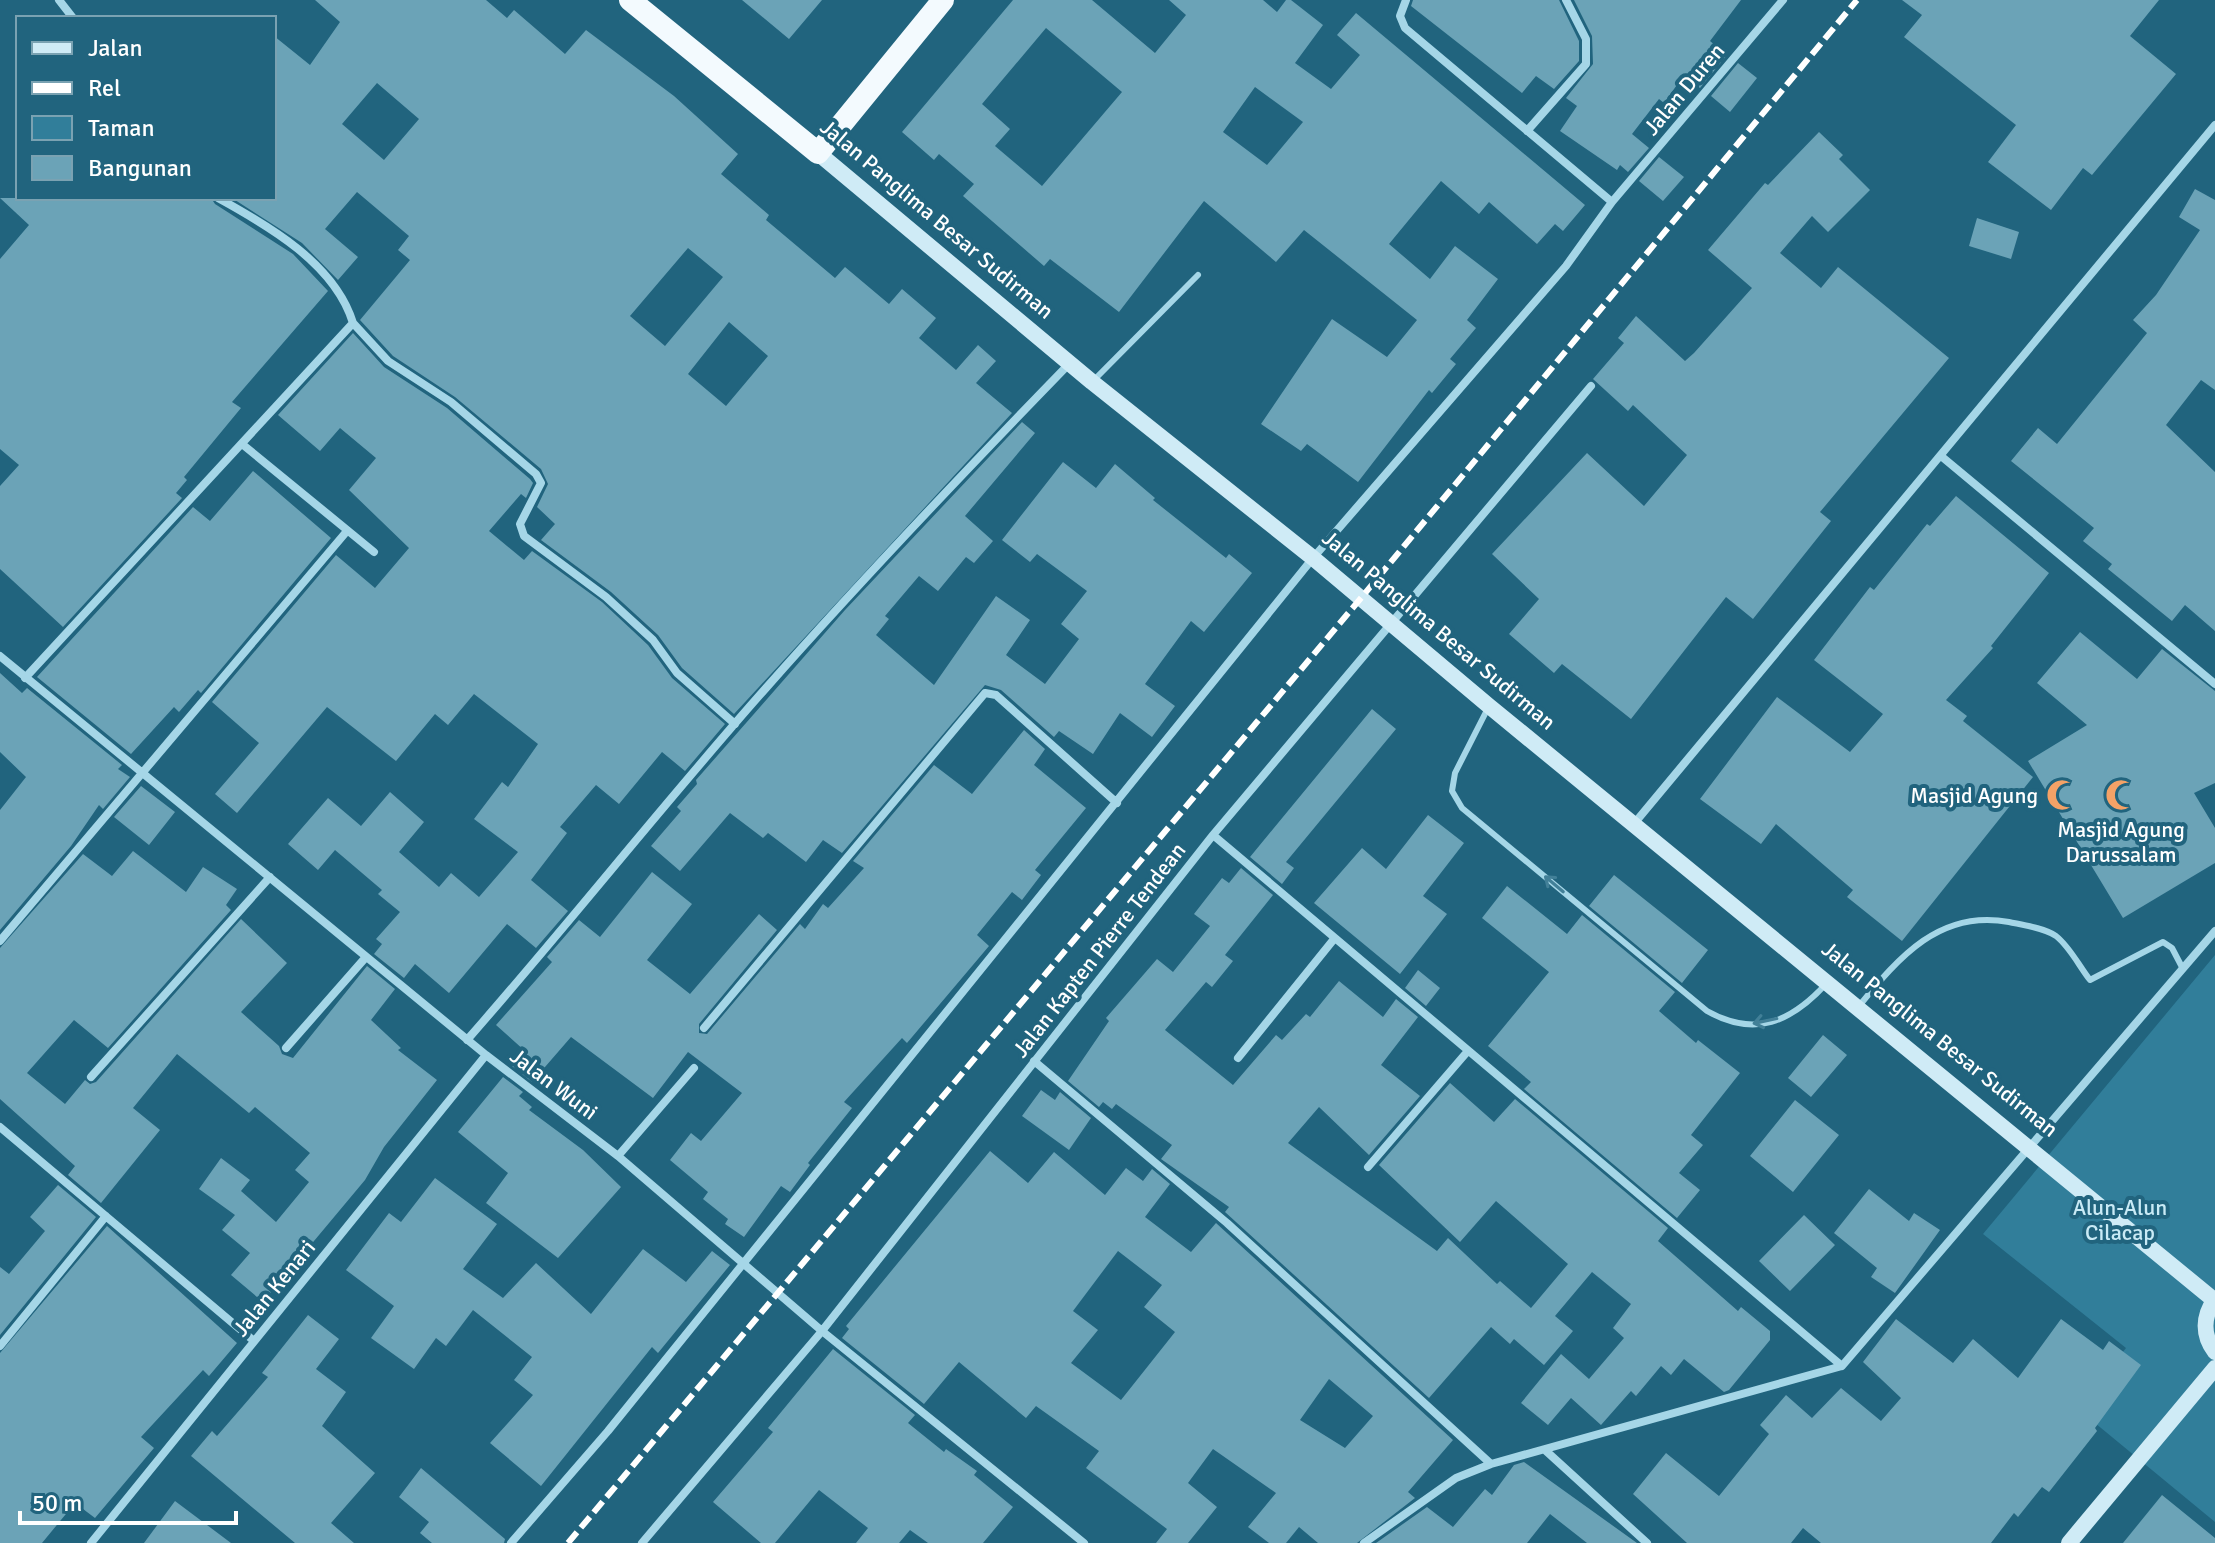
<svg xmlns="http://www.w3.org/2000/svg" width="2215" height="1543" viewBox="0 0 2215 1543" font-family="Signika,sans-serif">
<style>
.green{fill:#317e9a}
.building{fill:#6ba3b7;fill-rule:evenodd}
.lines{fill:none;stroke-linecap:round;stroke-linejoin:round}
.service{stroke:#a5d6e7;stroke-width:6}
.minor{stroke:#a5d6e7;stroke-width:8}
.secondary{stroke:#cfebf6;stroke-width:16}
.trunk{stroke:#f3fafe;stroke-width:22}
.rail{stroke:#fff;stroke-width:6;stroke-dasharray:14 6;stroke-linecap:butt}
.oneway{stroke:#428098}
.labels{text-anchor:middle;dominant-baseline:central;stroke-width:8;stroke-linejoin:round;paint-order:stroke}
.street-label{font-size:22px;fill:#fff;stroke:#21647e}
.poi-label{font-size:22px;fill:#fff;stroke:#21647e;text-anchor:end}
.park-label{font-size:22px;fill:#c9eaf5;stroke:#21647e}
</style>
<rect width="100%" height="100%" fill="#21647e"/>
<path class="green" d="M2215,955V1522L2078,1409L2126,1348L1983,1234Z"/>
<path class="building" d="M315,0H486L507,18L514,10L565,54L586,30L674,96L738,154L721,174L769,215L766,220L835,278L845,267L889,304L902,289L936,318L919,338L956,370L978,345L996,361L976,383L1012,413L734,714L682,668L658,635L611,592L541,540L555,524L537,507L548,484L541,469L455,397L393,356L360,320L410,260L398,250L409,236L357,192L325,229L358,257L338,280L302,243L232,198H274V36L310,65L340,22ZM377,83L419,119L384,160L342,124ZM688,248L723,277L665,346L630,316ZM729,322L768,356L726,406L688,374Z
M742,0H822L789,39Z
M1013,0H1092L1155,53L1186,15L1169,0H1263L1277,12L1286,0H1291L1323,25L1295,63L1331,89L1360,55L1337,35L1356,13L1585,205L1563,231L1555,224L1537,244L1489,202L1479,214L1441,181L1389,244L1430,279L1455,246L1498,279L1467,320L1476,328L1450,359L1456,364L1432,393L1429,390L1358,482L1307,444L1301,451L1261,424L1332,319L1387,357L1417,320L1304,230L1276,262L1204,201L1119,312L1050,259L1044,266L963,196L974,184L939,154L934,160L902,132ZM1046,28L1122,92L1042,186L995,146L1010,129L982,104ZM1255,87L1303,122L1267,165L1223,132Z
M1413,0H1559L1579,41V61L1554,89L1536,76L1522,93L1411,6Z
M1574,0H1741L1710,41L1727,55L1700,88L1684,75L1664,103L1659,99L1632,134L1649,148L1628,172L1620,165L1617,170L1560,131L1577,106L1566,98L1593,64L1592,36Z
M1902,0H2159L2130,36L2176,74L2092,175L2083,168L2051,210L1988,162L2016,125L1904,37L1922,15Z
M1738,63L1757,78L1730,112L1711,96Z
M1819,132L1843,155L1839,159L1870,190L1828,232L1812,216L1780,253L1821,288L1838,267L1949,358L1820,512L1831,521L1753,619L1726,597L1631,719L1562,664L1554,673L1509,634L1539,599L1492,554L1587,453L1644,506L1687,455L1633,405L1628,411L1593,379L1624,343L1618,338L1636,316L1685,361L1694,353L1752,288L1708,250L1765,183L1768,185Z
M1659,157L1684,177L1663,201L1639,181Z
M2195,189L2215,200V390L2201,380L2166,425L2215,472V631L2185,605L2172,621L2108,569L2112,564L2083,541L2094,528L2011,461L2038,428L2057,444L2147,333L2133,320L2156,295L2200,230L2179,217Z
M0,198H211L215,204L293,254L328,291L232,402L241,408L184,477L187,480L176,493L182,498L63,627L0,569V486L19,465L0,449V259L29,225Z
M1977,218L2019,232L2011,259L1969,246Z
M353,333L384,367L447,408L530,479L533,483L526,498L521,494L489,531L524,560L532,551L602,602L648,645L672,678L725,724L685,771L662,752L619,804L596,785L560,827L567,833L531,880L568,911L536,948L507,924L449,993L415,964L404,978L374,954L382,944L376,939L400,912L378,894L382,890L335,850L318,870L288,844L328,798L361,826L390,792L424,822L399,852L439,887L451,873L479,897L518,852L474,819L502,782L508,787L538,744L474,694L448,725L435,714L396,761L327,707L237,813L215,794L259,743L212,702L336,555L375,588L409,548L349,490L376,458L340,428L320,451L278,415Z
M1022,422L1035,433L965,516L993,541L974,563L966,557L938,591L919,576L885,616L889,619L876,635L934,685L996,596L1030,620L1006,655L1045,684L1079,639L1061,624L1087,591L1037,554L1030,562L1002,540L1063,462L1096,488L1115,464L1155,498L1153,500L1226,558L1229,554L1252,573L1204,632L1191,621L1145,684L1175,706L1152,737L1120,713L1093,754L1059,731L1054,737L1001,690L985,685L842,853L823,840L806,862L768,833L763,838L730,813L680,871L651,846L681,811L677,807L697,784L696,780L845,610Z
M253,471L331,538L201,693L198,690L179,712L174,707L131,754L37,677L193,507L210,521Z
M1956,496L2049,573L1991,646L1993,648L1946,700L1967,716L1963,721L2033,777L1902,941L1847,897L1853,890L1776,824L1761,844L1700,799L1777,697L1850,752L1883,714L1814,660L1870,587L1874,590L1927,524L1930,526Z
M2080,632L2137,679L2162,649L2215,691V783L2194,793L2215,828V863L2123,918L2028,761L2087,725L2037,683Z
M0,673L22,693L27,688L122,765L118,769L130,777L103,809L99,805L71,846L0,930V810L26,777L0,752Z
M1372,709L1396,729L1286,862L1294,868L1282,884L1250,857Z
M1024,730L1045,749L1034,765L1086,808L1035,870L1041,875L1022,900L1012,892L977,935L989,946L907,1043L902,1038L844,1102L852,1108L808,1163L810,1165L790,1192L781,1186L744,1237L725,1224L728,1219L703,1199L708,1192L670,1160L691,1133L701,1141L742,1093L688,1052L653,1098L571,1037L532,1082L512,1066L525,1051L496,1025L552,962L547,957L579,920L600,937L652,872L692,904L647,960L690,994L759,914L777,930L699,1024V1033L707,1034L800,924L805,929L823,904L828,908L864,868L853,861L934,765L972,794Z
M141,786L175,812L149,845L114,817Z
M1428,815L1464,843L1423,896L1447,914L1400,974L1314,903L1362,848L1386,869Z
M133,851L186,892L203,867L237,889L226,905L231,910L108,1048L74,1020L27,1073L65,1104L85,1080L90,1084L96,1082L241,919L287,963L241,1012L279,1046L282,1054L293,1058L367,966L395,989L371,1020L401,1048L398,1050L437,1080L384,1147L365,1180L263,1302L231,1275L250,1253L222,1230L235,1215L199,1189L221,1158L250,1180L241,1191L276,1222L309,1182L295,1170L310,1153L255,1107L249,1113L177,1054L133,1108L160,1130L101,1203L68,1175L75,1166L0,1099V948L83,854L112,876Z
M1241,868L1273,895L1225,955L1233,961L1212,987L1206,982L1165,1030L1233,1085L1276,1035L1282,1040L1306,1014L1310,1017L1339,981L1383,1017L1396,999L1418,1017L1381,1065L1420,1096L1369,1155L1319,1107L1288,1143L1437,1251L1448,1238L1497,1284L1500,1281L1531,1308L1568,1264L1496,1201L1460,1242L1379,1165L1450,1083L1494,1122L1515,1099L1668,1228L1658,1241L1738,1311L1741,1307L1770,1331V1340L1729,1390L1724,1392L1684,1359L1671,1375L1661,1366L1636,1396L1631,1391L1601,1425L1571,1398L1548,1425L1521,1403L1561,1354L1589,1379L1624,1338L1613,1328L1631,1304L1592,1272L1555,1316L1573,1331L1544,1365L1514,1339L1510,1344L1491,1327L1429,1398L1225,1212L1229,1207L1161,1159L1172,1145L1116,1104L1112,1109L1103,1102L1099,1107L1068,1081L1109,1021L1106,1018L1157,959L1173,972L1210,926L1194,914L1222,878L1229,883Z
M1614,875L1708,950L1682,983L1589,906Z
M1507,886L1567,934L1582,915L1675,992L1659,1011L1696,1043L1698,1040L1740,1073L1691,1135L1703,1145L1679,1173L1700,1190L1677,1218L1524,1089L1531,1082L1488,1046L1549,972L1482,918Z
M1418,970L1440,988L1426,1006L1405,988Z
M1823,1035L1847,1055L1811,1097L1788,1078Z
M503,1077L523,1092L519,1096L532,1107L529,1110L583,1150L621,1187L558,1258L486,1203L508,1173L458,1132Z
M1041,1090L1055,1100L1060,1092L1091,1118L1069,1150L1022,1116Z
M1795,1100L1839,1135L1793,1192L1750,1156Z
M990,1151L1028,1183L1054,1152L1105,1195L1126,1168L1143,1181L1152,1169L1170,1184L1145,1217L1191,1252L1216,1223L1453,1440L1408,1492L1415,1498L1357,1543H1318L1299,1527L1286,1543H1269L1248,1527L1276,1493L1213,1449L1188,1483L1217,1507L1188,1543H1156L1167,1529L1086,1468L1099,1451L1036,1406L1026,1418L959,1362L924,1404L842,1338L849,1329L846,1326ZM1118,1251L1162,1285L1144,1307L1175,1332L1121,1400L1071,1363L1098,1330L1073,1311ZM1329,1379L1373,1416L1345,1448L1300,1420Z
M435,1178L497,1224L463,1269L503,1298L536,1263L591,1314L643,1249L686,1282L712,1251L730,1265L658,1353L652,1347L541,1486L490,1443L533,1395L514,1380L532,1357L473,1310L446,1346L436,1338L414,1369L371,1338L394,1306L346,1270L389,1213L401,1222Z
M58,1185L96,1217L0,1335V1267L9,1274L45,1231L30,1217Z
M1869,1189L1909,1221L1914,1213L1940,1230L1895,1293L1871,1277L1877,1268L1834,1233Z
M1804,1215L1835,1245L1790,1291L1759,1261Z
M107,1226L237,1343L209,1376L203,1370L141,1437L154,1448L95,1518L75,1503L42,1543H0V1353Z
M308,1315L339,1339L316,1369L346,1392L322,1426L375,1473L331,1523L354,1543H295L191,1456L212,1431L217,1436L268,1377L262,1373Z
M1896,1319L1953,1363L1973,1339L2018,1378L2061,1319L2103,1350L2109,1341L2141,1365L2095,1428L2097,1431L2049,1492L2042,1487L2018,1517L2014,1513L1991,1543H1821L1803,1528L1791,1543H1687L1633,1494L1666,1453L1719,1496L1769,1434L1760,1425L1786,1395L1812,1418L1841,1388L1881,1421L1901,1398L1863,1362Z
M833,1349L915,1415L908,1423L944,1452L946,1449L977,1471L974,1475L1013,1507L983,1543H928L910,1530L899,1543H856L868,1528L819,1490L775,1543H761L713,1502L773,1432L768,1428Z
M1524,1462L1637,1543H1587L1550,1514L1527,1543H1376L1427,1507L1453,1527L1485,1489L1492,1495L1514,1465Z
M421,1468L505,1539L504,1543H432L420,1533L429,1522L399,1497Z
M2162,1495L2215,1538V1543H2123Z
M175,1501L231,1543H144Z"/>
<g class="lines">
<path class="service" d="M1094,380L1198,275
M1488,708L1455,773L1452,791L1462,808L1707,1011C1755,1038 1791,1022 1826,984
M1859,1006C1899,957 1940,909 2009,922C2023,925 2044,928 2056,936C2070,947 2079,966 2090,980L2163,942L2172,948L2183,969"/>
<path class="minor" d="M59,0L73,18
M1527,131L1586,64V39L1566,0
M218,198C269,226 335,264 353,323
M1612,202L1783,0
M242,444L374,552
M1941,456L2215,684
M0,656L486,1055L618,1156L822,1331L1084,1543
M25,678L353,323L388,361L451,402L536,474L541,483L520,524L524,536L606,597L653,640L677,673L735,724
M1633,825L2215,125
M1213,835L1842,1366
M0,941L347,531
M704,1028L985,693L996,695L1117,803
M467,1040C569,924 664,803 766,688C864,577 966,470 1069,364
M286,1048L366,957
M1238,1058L1334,939
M1034,1061L1227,1223L1491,1464L1456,1478L1364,1543
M91,1077L270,877
M0,1127L254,1341
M618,1156L694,1068
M1368,1167L1467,1052
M0,1346L106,1216
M1545,1450L1647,1543
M1491,1464L1842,1366L2215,931
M91,1543L486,1055
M511,1543L608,1431L1313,558L1566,266L1612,202L1405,28L1400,16L1406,0
M642,1543L822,1331L1213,835L1591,386"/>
<path class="secondary" d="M818,153L1092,382L1313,558L1489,706L2214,1300
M2215,1299C2203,1316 2202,1335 2215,1352
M2069,1543L2215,1368"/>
<path class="trunk" d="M630,0L818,153L943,0"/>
<path class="rail" d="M568,1543L1361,598L1857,0"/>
</g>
<defs><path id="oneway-shaft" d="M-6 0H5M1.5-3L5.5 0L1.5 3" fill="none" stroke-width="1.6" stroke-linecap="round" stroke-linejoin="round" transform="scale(2)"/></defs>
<g class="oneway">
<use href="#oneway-shaft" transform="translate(1554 884) rotate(-140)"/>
<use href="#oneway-shaft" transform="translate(1765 1021) rotate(168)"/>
</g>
<defs>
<symbol id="mosque-bare" viewBox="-9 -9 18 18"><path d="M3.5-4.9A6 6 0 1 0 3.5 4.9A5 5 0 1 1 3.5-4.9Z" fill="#f3a267" stroke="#21647e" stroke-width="2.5" paint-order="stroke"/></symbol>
</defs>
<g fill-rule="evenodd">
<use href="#mosque-bare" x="2040" y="773" width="44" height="44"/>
<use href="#mosque-bare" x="2099" y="773" width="44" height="44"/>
</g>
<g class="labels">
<g class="street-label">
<text transform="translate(1684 89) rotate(-50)">Jalan Duren</text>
<text transform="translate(937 219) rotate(40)">Jalan Panglima Besar Sudirman</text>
<text transform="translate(1439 630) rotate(40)">Jalan Panglima Besar Sudirman</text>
<text transform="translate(1099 950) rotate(-52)">Jalan Kapten Pierre Tendean</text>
<text transform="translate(1940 1039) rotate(39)">Jalan Panglima Besar Sudirman</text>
<text transform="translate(554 1084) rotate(37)">Jalan Wuni</text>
<text transform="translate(274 1288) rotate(-51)">Jalan Kenari</text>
</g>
<g class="poi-label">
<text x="2038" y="795">Masjid Agung</text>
<text x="2121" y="829" text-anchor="middle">Masjid Agung<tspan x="2121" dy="25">Darussalam</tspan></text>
</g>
<g class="park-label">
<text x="2120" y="1207">Alun-Alun<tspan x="2120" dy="25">Cilacap</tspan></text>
</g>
</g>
<rect x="16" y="16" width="260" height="184" fill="#21647e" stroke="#7aa2b2" stroke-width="2"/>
<rect x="32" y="42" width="40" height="12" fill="#cfebf6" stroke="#7aa2b2" stroke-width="2"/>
<text x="88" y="56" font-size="24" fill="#ffffff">Jalan</text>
<rect x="32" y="82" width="40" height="12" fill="#ffffff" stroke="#7aa2b2" stroke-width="2"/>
<text x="88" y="96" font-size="24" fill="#ffffff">Rel</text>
<rect x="32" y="116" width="40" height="24" fill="#317e9a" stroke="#7aa2b2" stroke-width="2"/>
<text x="88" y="136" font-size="24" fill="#ffffff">Taman</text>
<rect x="32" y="156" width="40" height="24" fill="#6ba3b7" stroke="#7aa2b2" stroke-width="2"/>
<text x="88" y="176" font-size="24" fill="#ffffff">Bangunan</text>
<path d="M20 1511v12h216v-12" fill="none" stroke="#ffffff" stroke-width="4"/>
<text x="32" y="1511" font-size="24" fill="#ffffff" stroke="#21647e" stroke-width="6" paint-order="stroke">50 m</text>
</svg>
